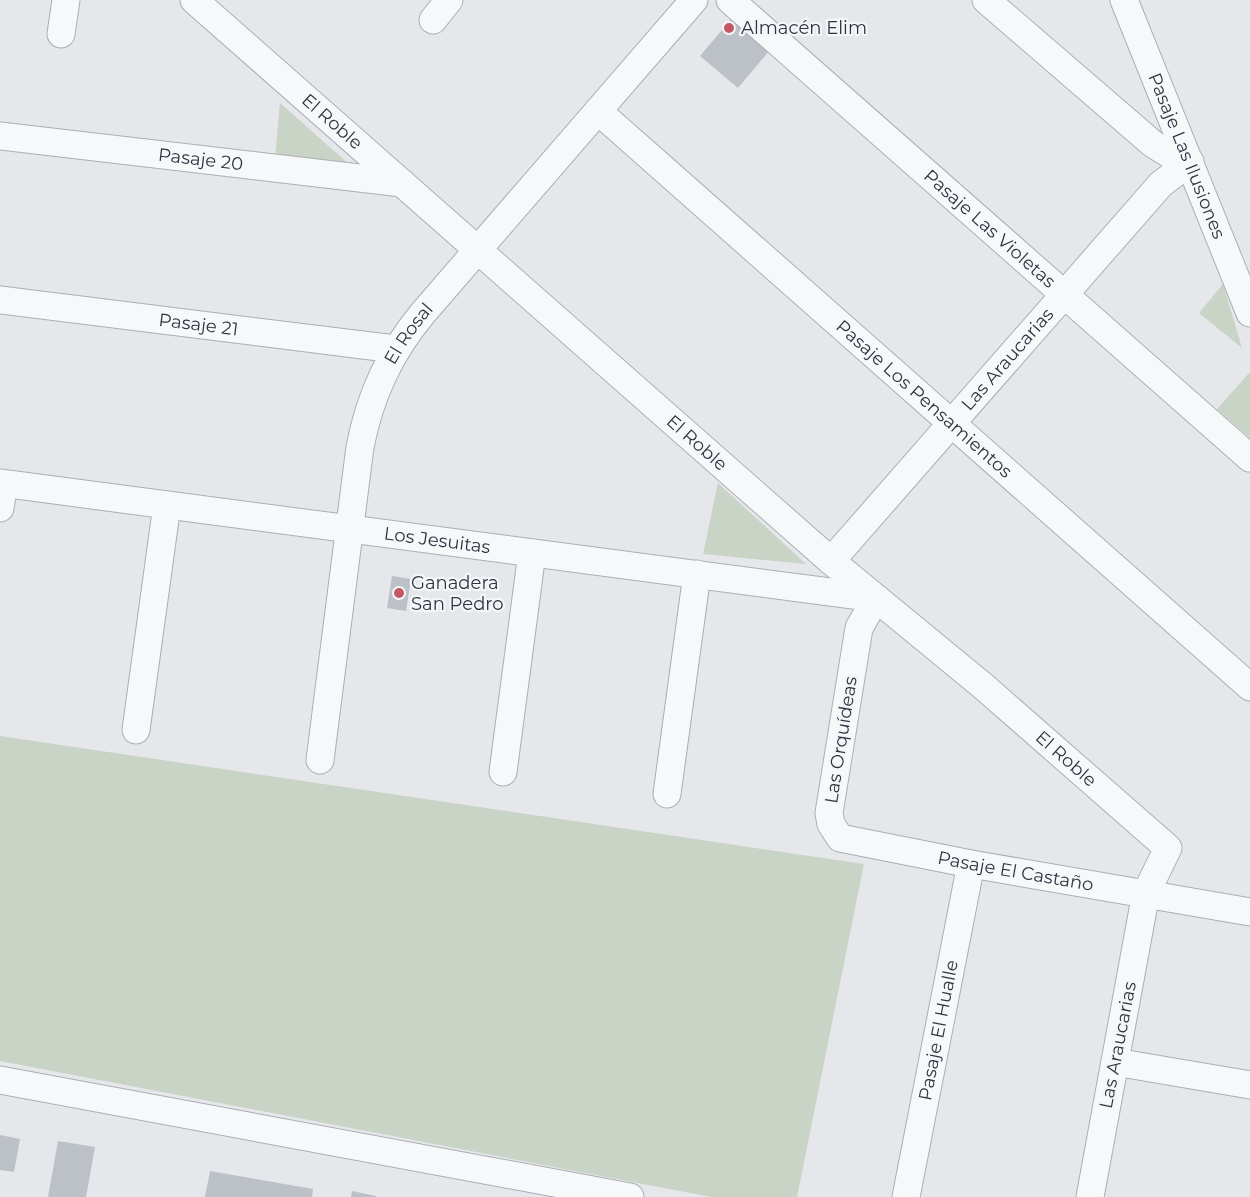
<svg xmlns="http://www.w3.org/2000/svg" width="1250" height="1197" viewBox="0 0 1250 1197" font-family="Montserrat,sans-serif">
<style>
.green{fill:#c9d4c7}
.building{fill:#bcc0c7}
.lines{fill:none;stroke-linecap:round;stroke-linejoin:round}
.minor-casing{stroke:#aaaeb5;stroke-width:29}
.minor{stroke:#f7f8fa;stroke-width:27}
.poi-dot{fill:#c25863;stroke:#f4f6f8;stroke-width:2}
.labels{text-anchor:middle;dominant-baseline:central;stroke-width:4.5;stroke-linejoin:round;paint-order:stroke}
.poi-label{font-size:18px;fill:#2e3442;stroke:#f4f6f8;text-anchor:start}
.street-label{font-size:18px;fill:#2e3442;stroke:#f4f6f8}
</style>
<rect width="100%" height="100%" fill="#e5e7eb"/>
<path class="green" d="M280,103L351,166L275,158Z
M1223,284L1242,348L1199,313Z
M1250,372V438L1217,409Z
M718,483L806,564L703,554Z
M0,736L864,864L797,1197H711L0,1061Z"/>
<path class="building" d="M737,12L775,44L738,88L700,56Z
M392,576L411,579L406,611L387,608Z
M0,1135L20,1139L14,1172L0,1170Z
M58,1141L95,1147L86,1197H48Z
M210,1171L313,1189L312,1197H205Z
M352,1191L376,1196V1197H351Z"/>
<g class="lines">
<defs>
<g id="minor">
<path id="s1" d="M194,0L831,561L983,686L1168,848L1146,893L1090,1197"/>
<path id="s2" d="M730,0L1250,458"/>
<path d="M986,0L1153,144L1174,157L1190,162"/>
<path id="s3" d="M1124,0L1250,313"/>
<path d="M433,20L449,0"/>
<path d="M61,34L66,0"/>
<path id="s4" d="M598,111L1250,687"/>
<path id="s5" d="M0,136L402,183"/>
<path id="s6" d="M0,300L395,349"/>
<path id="s7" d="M0,483L876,598L859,628L829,813L831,824L840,838L971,864L1250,912"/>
<path d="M0,508L4,484"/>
<path id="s8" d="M831,561L1161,184L1190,162"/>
<path d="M136,730L167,505"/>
<path id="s9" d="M320,760L360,447C370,396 389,354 423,313L694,0"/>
<path d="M503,772L532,553"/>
<path d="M667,794L697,574"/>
<path d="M1115,1062L1250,1085"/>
<path d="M0,1080L630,1197"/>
<path id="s10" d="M906,1197L971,864"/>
</g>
</defs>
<use href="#minor" class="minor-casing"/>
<use href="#minor" class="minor"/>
</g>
<g class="poi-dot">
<circle cx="729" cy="28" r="6"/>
<circle cx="399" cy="593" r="6"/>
</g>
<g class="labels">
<g class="poi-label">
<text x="741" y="28">Almacén Elim</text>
<text x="411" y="583">Ganadera<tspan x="411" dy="21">San Pedro</tspan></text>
</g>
<g class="street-label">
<text stroke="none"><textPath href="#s1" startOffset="184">El Roble</textPath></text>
<text stroke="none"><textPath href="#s3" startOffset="168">Pasaje Las Ilusiones</textPath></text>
<text stroke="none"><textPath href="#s5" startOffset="202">Pasaje 20</textPath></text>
<text stroke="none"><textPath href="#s2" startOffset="346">Pasaje Las Violetas</textPath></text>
<text stroke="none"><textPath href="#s6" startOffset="200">Pasaje 21</textPath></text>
<text stroke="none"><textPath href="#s9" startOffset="440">El Rosal</textPath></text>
<text stroke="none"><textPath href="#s8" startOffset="268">Las Araucarias</textPath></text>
<text stroke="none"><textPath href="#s4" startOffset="435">Pasaje Los Pensamientos</textPath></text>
<text stroke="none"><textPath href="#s1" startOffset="670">El Roble</textPath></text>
<text stroke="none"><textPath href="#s7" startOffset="441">Los Jesuitas</textPath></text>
<text transform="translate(841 740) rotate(-81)">Las Orquídeas</text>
<text stroke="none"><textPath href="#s1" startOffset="1156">El Roble</textPath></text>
<text stroke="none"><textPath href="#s7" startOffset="1312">Pasaje El Castaño</textPath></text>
<text stroke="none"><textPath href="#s10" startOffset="170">Pasaje El Hualle</textPath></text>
<text transform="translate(1118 1045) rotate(-79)">Las Araucarias</text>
</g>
</g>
</svg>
